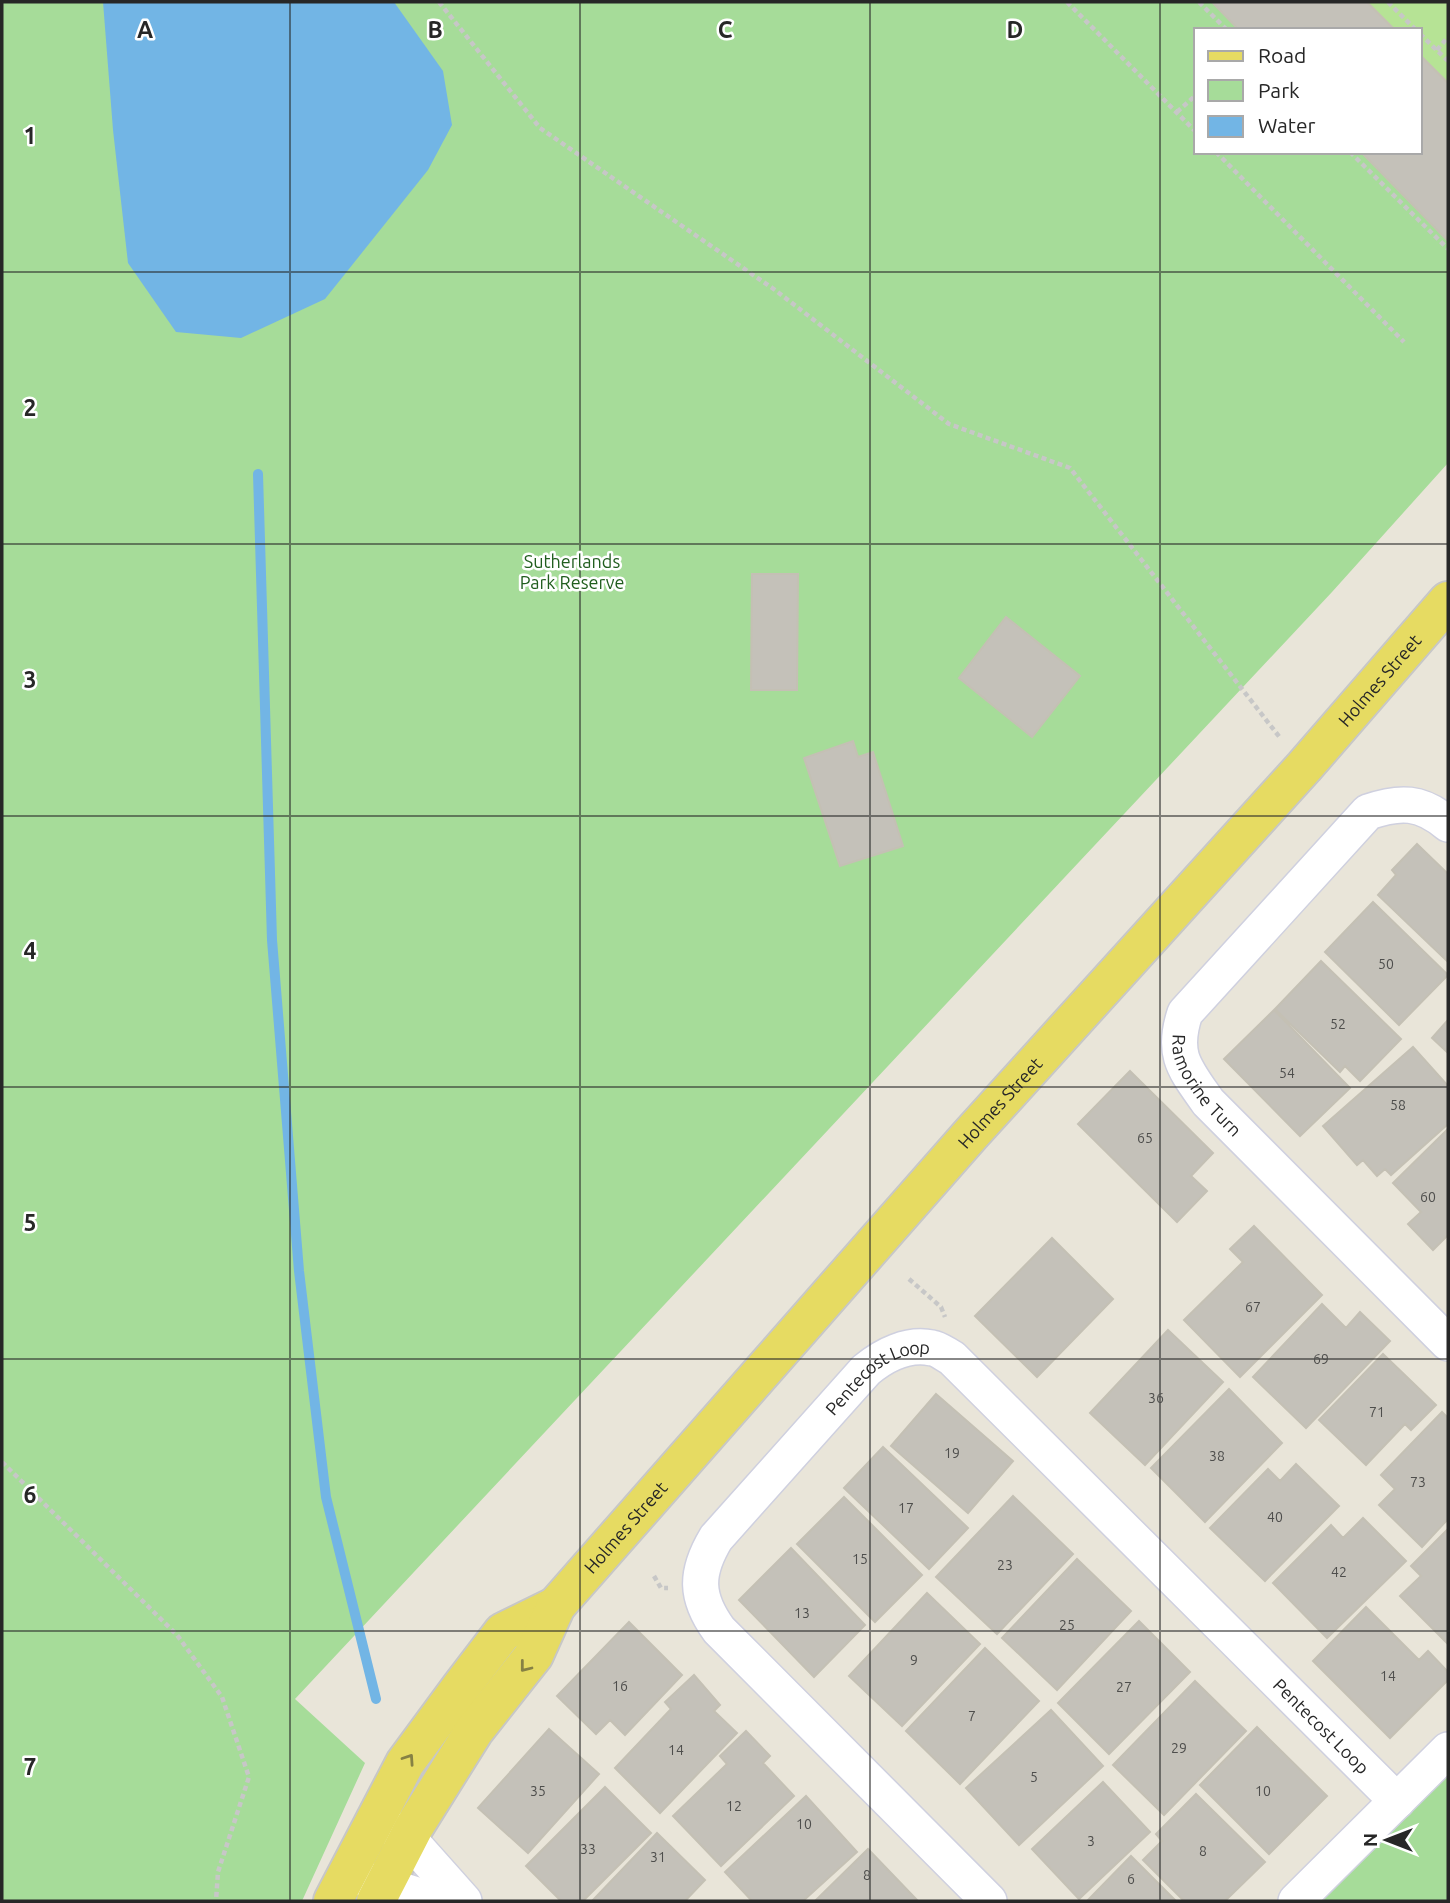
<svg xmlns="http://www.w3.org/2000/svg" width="1450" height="1903" viewBox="0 0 1450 1903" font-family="Ubuntu,sans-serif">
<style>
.green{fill:#a6dc99;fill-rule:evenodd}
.pitch{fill:#b6e395}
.water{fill:#72b5e5}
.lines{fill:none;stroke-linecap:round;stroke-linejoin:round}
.stream{stroke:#72b5e5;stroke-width:10}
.building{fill:#c4c1b9;stroke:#c4c0b4;stroke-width:2}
.minor-casing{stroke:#cfd0df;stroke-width:38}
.major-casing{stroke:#c7c7c7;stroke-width:42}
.path{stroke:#c7c7c7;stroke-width:4.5;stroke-dasharray:5 3.5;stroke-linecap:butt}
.minor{stroke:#fff;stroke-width:35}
.major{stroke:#e6db62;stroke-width:38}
.oneway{stroke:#868144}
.grid{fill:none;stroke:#272727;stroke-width:2;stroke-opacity:0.55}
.labels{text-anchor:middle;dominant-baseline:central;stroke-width:5;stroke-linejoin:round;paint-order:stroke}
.number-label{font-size:14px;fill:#4e4e4c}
.park-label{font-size:18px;fill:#215e1e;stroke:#fff}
.street-label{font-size:18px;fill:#272727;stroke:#fff}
.grid-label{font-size:23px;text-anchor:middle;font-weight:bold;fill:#272727;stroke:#fff;stroke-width:5;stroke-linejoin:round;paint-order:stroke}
</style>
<rect width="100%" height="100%" fill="#e9e5d9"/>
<path class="green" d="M2,2H1448V463L1332,592L295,1699L365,1763L302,1901H2ZM1196,30H1420V152H1196Z
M1448,1772V1901H1318Z"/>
<path class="pitch" d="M1214,2H1448V237L1364,152H1420V30H1242Z"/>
<path class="water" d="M103,2H394L443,71L452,125L428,170L325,299L241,338L176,332L128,263L113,130Z"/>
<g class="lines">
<path class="stream" d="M258,474L272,940L299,1271L326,1497L376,1699"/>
</g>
<path class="building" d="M1212,2H1367L1395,30H1239Z
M1420,55L1448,83V241L1361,152H1420Z
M752,574H798L797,690H751Z
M1006,617L1080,676L1032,737L959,678Z
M853,741L858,757L873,752L903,846L840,866L804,758Z
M1417,844L1448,874V962L1378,895L1396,875L1392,870Z
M1373,902L1448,975L1399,1025L1325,952Z
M1321,961L1401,1039L1360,1081L1345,1066L1340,1072L1275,1009Z
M1274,1010L1350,1088L1300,1136L1224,1059Z
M1448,1020V1053L1432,1038Z
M1413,1047L1448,1086V1124L1391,1175L1385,1169L1377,1176L1363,1160L1357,1165L1323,1126Z
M1130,1071L1213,1153L1191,1176L1207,1191L1177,1222L1078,1124Z
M1448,1129V1235L1433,1250L1408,1224L1421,1212L1393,1183Z
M1254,1226L1322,1295L1240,1377L1184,1320L1243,1262L1230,1249Z
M1052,1238L1113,1299L1037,1377L975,1316Z
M1322,1304L1346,1328L1360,1312L1390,1341L1306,1428L1253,1377Z
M1168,1330L1223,1382L1145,1465L1090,1413Z
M1383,1354L1436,1405L1411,1430L1405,1424L1366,1465L1319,1420Z
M1229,1389L1282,1443L1205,1522L1151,1468Z
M936,1394L1013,1461L968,1513L891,1446Z
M1442,1412L1448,1418V1519L1422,1547L1379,1505L1395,1489L1381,1475Z
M883,1447L968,1528L929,1569L844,1488Z
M1296,1464L1339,1506L1265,1581L1210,1528L1268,1469L1280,1481Z
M1013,1496L1073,1554L997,1634L936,1577Z
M844,1497L922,1575L875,1622L797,1544Z
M1363,1518L1406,1561L1327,1638L1273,1583L1331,1525L1343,1538Z
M1448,1529V1644L1400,1596L1421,1576L1411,1566Z
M791,1548L865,1625L814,1677L739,1600Z
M1077,1559L1131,1611L1057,1690L1002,1638Z
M927,1593L980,1644L902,1726L849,1676Z
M1366,1607L1419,1660L1428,1651L1448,1672V1680L1390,1738L1313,1661Z
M1139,1621L1190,1672L1109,1754L1058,1703Z
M629,1622L682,1675L625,1735L610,1720L596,1734L557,1696Z
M985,1648L1039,1701L960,1784L906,1731Z
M694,1675L720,1705L714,1711L737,1733L660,1813L615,1768L671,1709L665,1702Z
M1195,1681L1246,1731L1164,1815L1113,1765Z
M1051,1710L1103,1766L1019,1845L966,1788Z
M1257,1727L1327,1796L1269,1854L1200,1785Z
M549,1729L599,1774L528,1853L478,1808Z
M746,1731L770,1756L763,1763L794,1796L721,1866L673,1816L727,1764L720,1756Z
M1103,1782L1150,1832L1079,1899L1032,1849Z
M605,1787L651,1833L583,1901H561L526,1866Z
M1196,1794L1265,1862L1225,1901H1184L1143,1860L1162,1841L1156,1834Z
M806,1796L857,1852L803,1901H752L725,1872Z
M657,1833L705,1880L685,1901H592Z
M868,1849L918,1901H815Z
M1131,1856L1176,1901H1087Z"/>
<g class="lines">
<defs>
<g id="minor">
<path id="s1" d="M1448,824C1421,801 1400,801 1368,812L1185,1013C1171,1055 1185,1069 1208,1102L1448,1343"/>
<path d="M385,1824L408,1838L464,1901"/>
<path d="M359,1877L436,1901"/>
<path id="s2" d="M989,1901L719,1630C695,1597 695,1573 716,1538L866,1370C884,1355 908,1343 932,1348C939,1349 946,1355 952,1358L1397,1801"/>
<path d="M1296,1901L1448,1750"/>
</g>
<g id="major">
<path d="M333,1901L405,1763L461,1687L503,1632L556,1606"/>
<path id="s3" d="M376,1901L414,1827L474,1731L534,1655L556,1606L971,1134L1304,767L1448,601"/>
</g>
</defs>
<use href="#minor" class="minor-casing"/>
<use href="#major" class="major-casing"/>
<path class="path" d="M439,2L540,128L775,290L949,424L1070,468L1281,739
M1067,2L1196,132
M1199,2L1227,30
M1388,2L1416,30
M1420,34L1448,61
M1437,50L1448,37
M1177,112L1196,95
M1216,152L1404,342
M1350,152L1448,249
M909,1279L941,1307L945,1317
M2,1462L177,1635L222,1697L249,1777L218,1872L216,1901
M654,1576L661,1588H668"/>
<use href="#minor" class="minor"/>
<use href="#major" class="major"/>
</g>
<defs><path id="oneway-chevron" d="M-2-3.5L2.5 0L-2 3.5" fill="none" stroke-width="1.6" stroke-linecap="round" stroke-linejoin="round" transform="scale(1.75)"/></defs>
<g class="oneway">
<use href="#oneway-chevron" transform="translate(525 1667) rotate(128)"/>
<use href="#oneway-chevron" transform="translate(409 1759) rotate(-56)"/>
</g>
<path class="grid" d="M290,2V1901M580,2V1901M870,2V1901M1160,2V1901M2,272H1448M2,544H1448M2,816H1448M2,1087H1448M2,1359H1448M2,1631H1448"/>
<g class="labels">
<g class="number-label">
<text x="1386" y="964">50</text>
<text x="1338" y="1024">52</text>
<text x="1287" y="1073">54</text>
<text x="1398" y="1105">58</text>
<text x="1145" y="1138">65</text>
<text x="1428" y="1197">60</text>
<text x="1253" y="1307">67</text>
<text x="1321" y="1359">69</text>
<text x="1156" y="1398">36</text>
<text x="1377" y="1412">71</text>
<text x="952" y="1453">19</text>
<text x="1217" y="1456">38</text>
<text x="1418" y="1482">73</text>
<text x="906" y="1508">17</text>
<text x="1275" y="1517">40</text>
<text x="860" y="1559">15</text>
<text x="1005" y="1565">23</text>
<text x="1339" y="1572">42</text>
<text x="802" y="1613">13</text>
<text x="1067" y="1625">25</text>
<text x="914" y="1660">9</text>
<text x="1388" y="1676">14</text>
<text x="620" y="1686">16</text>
<text x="1124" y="1687">27</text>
<text x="972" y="1716">7</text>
<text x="1179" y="1748">29</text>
<text x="676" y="1750">14</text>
<text x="1034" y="1777">5</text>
<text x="538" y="1791">35</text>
<text x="1263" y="1791">10</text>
<text x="734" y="1806">12</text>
<text x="804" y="1824">10</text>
<text x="1091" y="1841">3</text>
<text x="588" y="1849">33</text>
<text x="1203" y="1851">8</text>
<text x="658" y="1857">31</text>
<text x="867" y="1875">8</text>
<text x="1131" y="1879">6</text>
</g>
<g class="park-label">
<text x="572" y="561">Sutherlands<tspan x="572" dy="21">Park Reserve</tspan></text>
</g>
<g class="street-label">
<text stroke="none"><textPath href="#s3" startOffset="1586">Holmes Street</textPath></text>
<text stroke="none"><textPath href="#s1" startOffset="439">Ramorine Turn</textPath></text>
<text stroke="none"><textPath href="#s3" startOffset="1018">Holmes Street</textPath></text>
<text stroke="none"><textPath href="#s2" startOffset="714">Pentecost Loop</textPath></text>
<text stroke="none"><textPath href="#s3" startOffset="452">Holmes Street</textPath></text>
<text stroke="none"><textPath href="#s2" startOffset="1323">Pentecost Loop</textPath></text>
</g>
</g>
<g class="grid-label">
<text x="145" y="38">A</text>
<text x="435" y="38">B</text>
<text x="725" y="38">C</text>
<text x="1015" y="38">D</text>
<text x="30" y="144">1</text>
<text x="30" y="416">2</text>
<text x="30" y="688">3</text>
<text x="30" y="959">4</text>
<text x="30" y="1231">5</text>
<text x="30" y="1503">6</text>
<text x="30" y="1775">7</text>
</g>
<rect width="1450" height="1903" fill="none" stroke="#272727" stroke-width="7"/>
<rect x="1194" y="28" width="228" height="126" fill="#ffffff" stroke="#a9a9a9" stroke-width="2"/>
<rect x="1208" y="51" width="35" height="10" fill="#e6db62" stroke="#a9a9a9" stroke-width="2"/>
<text x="1258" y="63" font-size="21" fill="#272727">Road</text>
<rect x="1208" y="80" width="35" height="21" fill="#a6dc99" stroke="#a9a9a9" stroke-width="2"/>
<text x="1258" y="98" font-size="21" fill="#272727">Park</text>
<rect x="1208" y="116" width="35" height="21" fill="#72b5e5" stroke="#a9a9a9" stroke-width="2"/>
<text x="1258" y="133" font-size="21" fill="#272727">Water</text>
<g transform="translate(1387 1840) rotate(270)" stroke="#ffffff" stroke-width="5" paint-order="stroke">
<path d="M0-5L12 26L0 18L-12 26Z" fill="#272727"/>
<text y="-10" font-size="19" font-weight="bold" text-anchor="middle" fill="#272727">N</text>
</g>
</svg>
